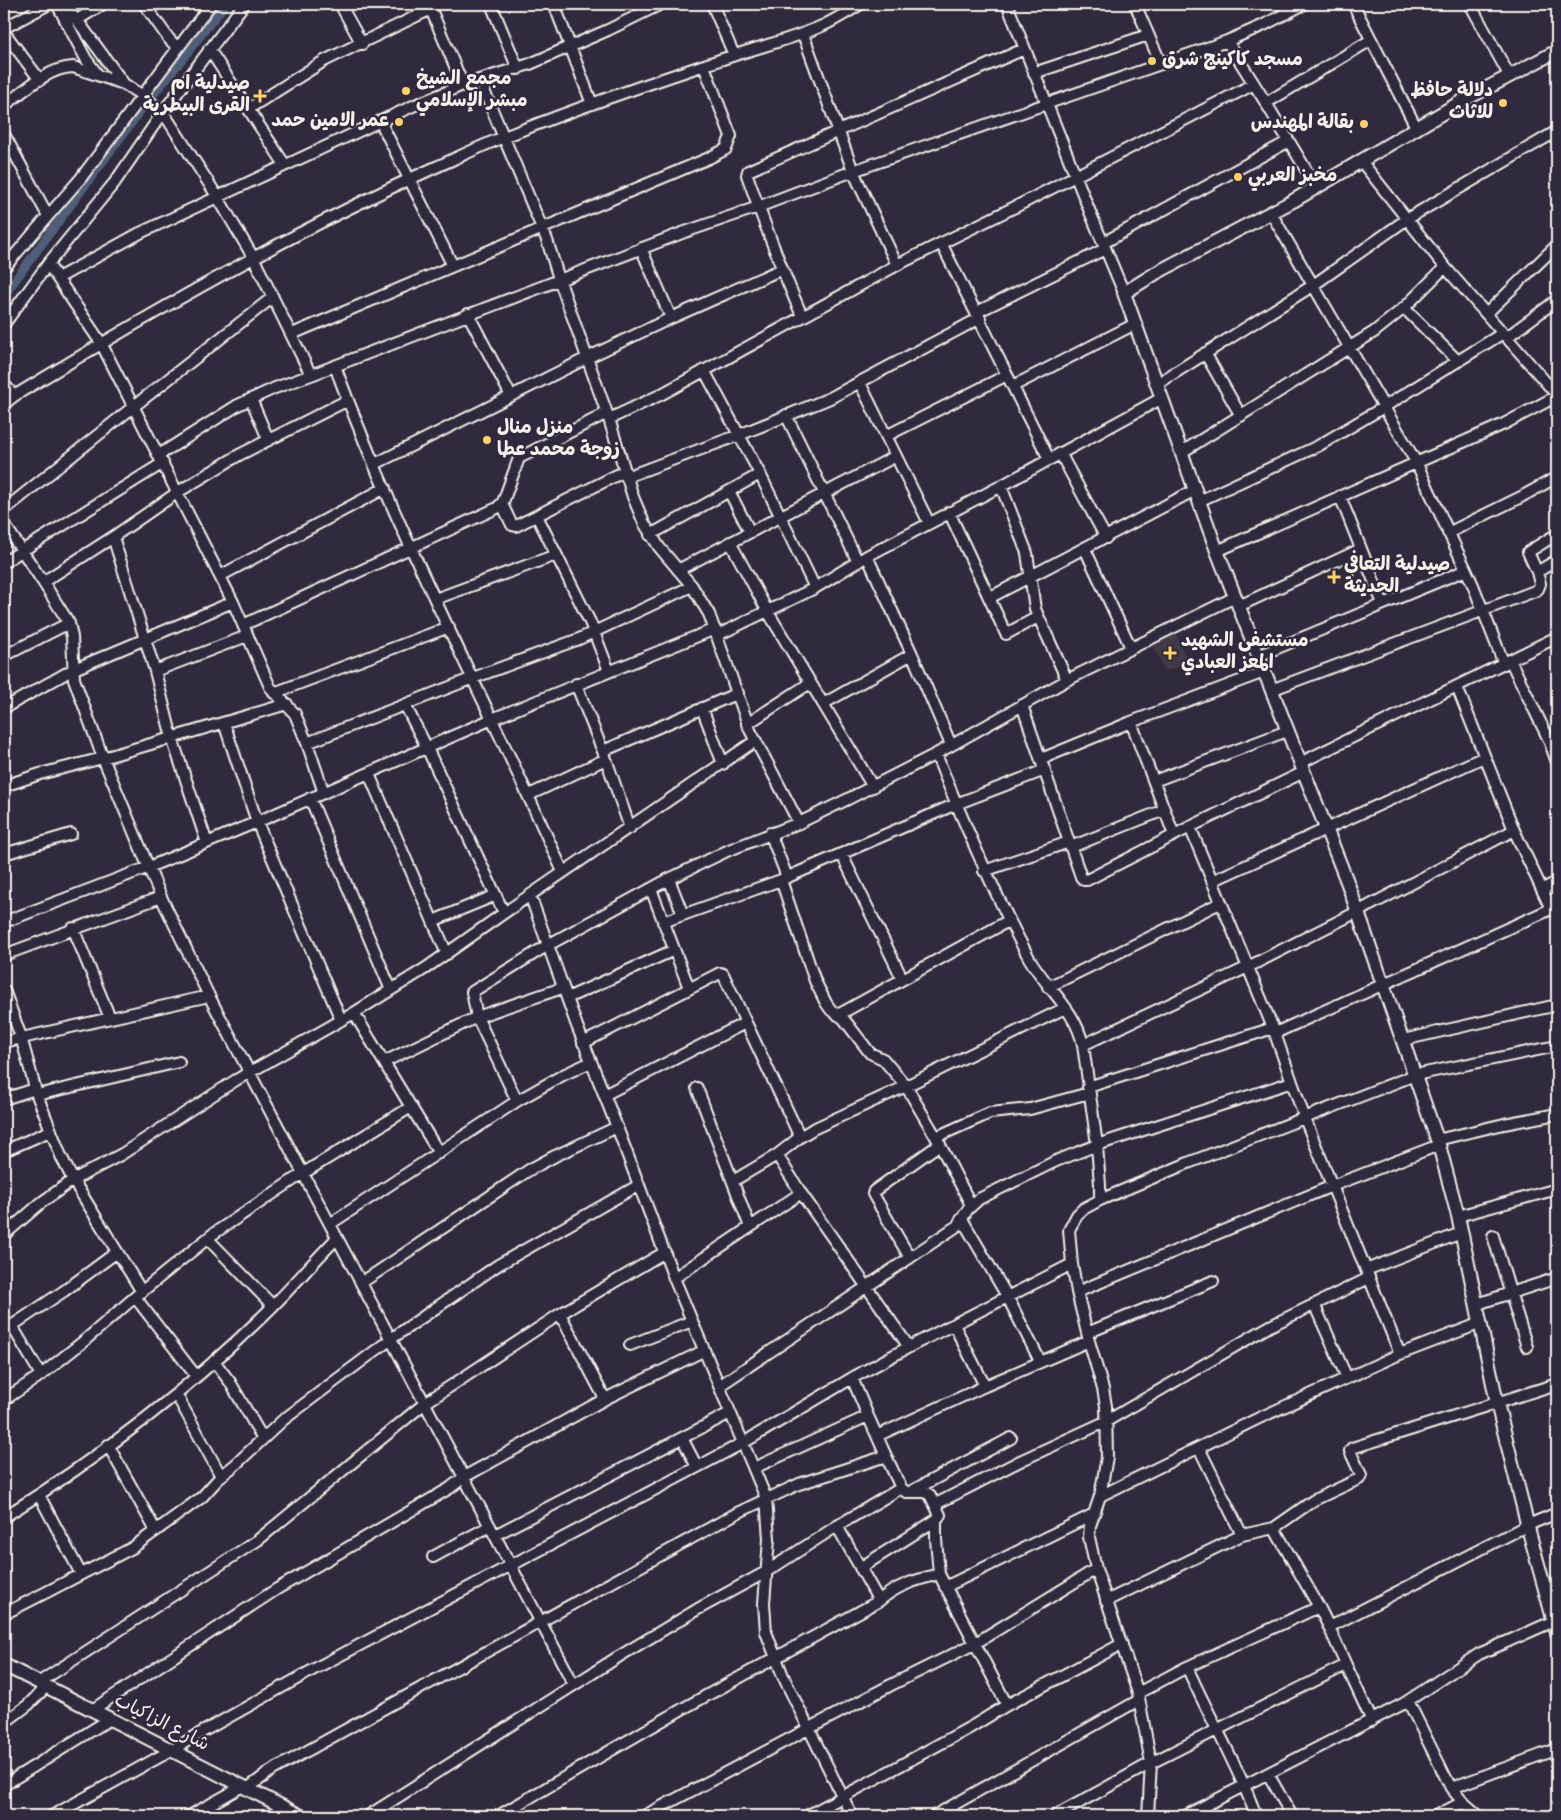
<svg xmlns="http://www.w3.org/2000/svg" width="1561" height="1820" viewBox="0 0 1561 1820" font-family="Dekko,'Playpen Sans Arabic',sans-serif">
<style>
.built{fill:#433b47}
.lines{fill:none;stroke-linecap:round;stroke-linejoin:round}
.canal{stroke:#4f5e79;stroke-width:9}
.minor-casing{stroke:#f4f1e8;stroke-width:14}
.tertiary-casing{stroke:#f4f1e8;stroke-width:16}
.minor{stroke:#2f2a3d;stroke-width:10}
.tertiary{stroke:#2f2a3d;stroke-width:12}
.poi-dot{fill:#ffd166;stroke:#2f2a3d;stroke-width:2}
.labels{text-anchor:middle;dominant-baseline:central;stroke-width:4.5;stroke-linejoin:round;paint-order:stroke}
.poi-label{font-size:19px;font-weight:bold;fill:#f4f1e8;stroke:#2f2a3d;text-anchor:start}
.street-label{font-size:19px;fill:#f4f1e8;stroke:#2f2a3d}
</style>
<rect width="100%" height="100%" fill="#2f2a3d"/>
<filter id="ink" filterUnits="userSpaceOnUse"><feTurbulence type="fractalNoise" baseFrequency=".02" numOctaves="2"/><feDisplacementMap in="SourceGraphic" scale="10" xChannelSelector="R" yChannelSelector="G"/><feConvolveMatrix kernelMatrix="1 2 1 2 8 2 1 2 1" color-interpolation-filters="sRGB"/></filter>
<g filter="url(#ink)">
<path class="built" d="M1174,631L1189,663L1165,671L1152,642Z"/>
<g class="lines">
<path class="canal" d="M4,295L143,107L176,67L225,4"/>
<defs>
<path id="minor" d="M59,4L77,20L124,84L143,96L163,112L217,196L253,257L311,375L682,233L758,207L853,171L1227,41L1264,25L1304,4
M144,4L169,39L178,48
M340,4L362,44
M491,4L518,69
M554,4L592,104
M712,4L734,55
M1007,4L1090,212L1124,293
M1135,4L1161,64
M1283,4L1287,13
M1353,4L1417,129
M1470,4L1509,75
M429,5L463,85
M59,8L86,59L98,75
M77,20L103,4
M4,28L49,4
M4,32L40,80
M803,34L853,171L897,265
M1227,41L1266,103L1317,188
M209,49L285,165
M1034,73L1148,35
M480,81L547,240L559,279L609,419L633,497L644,523L659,547L692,586L709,614L750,730L799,823
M1266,103L1371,40
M4,106C24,91 47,68 73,67L124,84
M248,109L324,61L431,9
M380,121L453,266
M4,134L48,216L4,268
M1361,161L1445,267L1557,395
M1271,213L1416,462L1473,585L1504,664
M48,216L81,178L211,4
M941,243L1049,459
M1103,243L1289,141
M641,248L671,318
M48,264L101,343L233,602L270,687L295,714L307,743L324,793
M58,278L140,233L415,105L463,85L530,64L608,30L661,4
M1404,308L1458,361
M977,312L1105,249
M468,314L511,396
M1486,314L1557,245
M802,316C782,270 764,223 747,175L748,171L1024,49
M4,324L48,264L115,182L163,112L244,4
M292,334L709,158L726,149L731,136L704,66
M1507,337L1557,300
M1205,353L1241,416
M335,366C399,540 488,703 563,872
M704,370L760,474L815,588
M860,383L929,523
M4,384L14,396
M1157,384L1312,286L1407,219L1557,131
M1013,386L1135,324
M251,399L268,439
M4,404L14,396C151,313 290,233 436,167C459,157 481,146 504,137C580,107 658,80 735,55C765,45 796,38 824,25C837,19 849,11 861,4
M786,415L858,562
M609,419L660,395L897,265L1021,204L1254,84
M886,436L1007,375
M1182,452L1374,332L1404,308L1445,267
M1060,453L1106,538
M159,455L238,405L275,388L311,375
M375,464L587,358L671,318L782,269
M626,477L739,435L830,398L980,318
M1001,486L1027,553L1035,609L1067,680
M729,491L750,532
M1340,496L1383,604
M1199,501L1318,446L1384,407L1503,333
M502,504L512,525L516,526L625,471
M4,510L133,407L273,297
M949,512L1006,634L1038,617
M537,516L590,622L609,671
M4,524L43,582L69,623L72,637L74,679L103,758L161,897L209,996L574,1685
M1448,533L1521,497L1557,477
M650,535L760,474
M113,537L155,671L172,738L207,843
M730,542L768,612L873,787
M1085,549L1131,648
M1217,551L1504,424L1557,396
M867,556L912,654L951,745
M4,562L163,463
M678,570L896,456
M1537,572L1528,552L1557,534
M220,576L385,488
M43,582L113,537L178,492L239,455L348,400
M989,598L1195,490
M435,599L556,555
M1239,606L1361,549
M243,625L497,508L503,502L519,458L607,413
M718,635L815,588L867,556L1001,486L1162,398
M4,656L69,623
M1258,656L1466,570
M1510,660L1549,740L1557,762
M155,671L247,636
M576,684L606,759L630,828
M1271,690L1535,591L1538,589L1540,584L1537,572L1557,560
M274,693L449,627
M823,704L912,654
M405,705L427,748L504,913
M1022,705L1081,877L1084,880H1087L1190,827L1304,772
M4,708L72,670L233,602
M702,708L723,764
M1131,722L1174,835
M224,723L257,822L341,1020
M747,724L810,683
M307,743L473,678L579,639L692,586
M603,751L738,693
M936,754C964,824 993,892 1029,958C1046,988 1076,1010 1083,1045L1097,1145L1100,1185V1200L1083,1209L1077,1215L1069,1230L1072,1264L1077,1292L1089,1341L1103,1389L1106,1406L1107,1457L1100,1496L1090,1526L1089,1537L1096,1569L1138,1693L1151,1763L1148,1816
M1041,759L1131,722L1264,672
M1300,763L1557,637
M369,774L447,954
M1154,781L1287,731
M4,786L40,774L103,758L287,704
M529,795L606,759
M310,798L391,990
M1190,827L1273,1028L1305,1119L1400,1354
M770,833L787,877
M1071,847L1164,810
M4,854L71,834
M842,855L902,978
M984,871L1069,842
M669,879L683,915
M781,880L815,981L826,1003L831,1010L843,1018L870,1053L883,1059L906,1086L936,1137L971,1205
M1212,881L1484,757
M651,889L689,988
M1543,889L1557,882
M433,921L496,895
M4,922L149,867L257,822L492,719L715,629
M663,922L781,880L956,804L1045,770
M73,928L110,1018
M4,955L161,897
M1048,987L1220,903
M4,990L21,1037L37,1095L61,1156L73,1180L142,1292
M567,998L674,950
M354,1013L439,1153
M838,1015L1008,921
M1275,1033L1551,909L1514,830L1457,687
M1403,1040L1557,1005
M4,1042L209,996
M583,1043L720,973L723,974L800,1137L813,1129L906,1086L1065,1008
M1083,1045L1248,967L1357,912L1514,830
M384,1062L477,1017L562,988
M1088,1087L1273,1028
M697,1088L750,1227
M37,1095L179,1062
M604,1095L745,1023
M4,1099L35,1089
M517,1101L477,1017L472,992L548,945L530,895
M800,1137L777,1155L801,1193L909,1347
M936,1137L990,1113L1030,1109L1089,1093
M1437,1140L1504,1124L1557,1114
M4,1151L50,1131
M733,1181L777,1155
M1100,1200L1188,1163L1415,1075L1557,1046
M1458,1216L1557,1189
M962,1219L1007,1296L1040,1361
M330,1224L517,1101L563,1075L591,1062
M4,1235L42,1202L73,1180L122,1154L236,1080L354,1013L426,968L504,913L755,741
M1493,1236L1527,1347
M208,1239L273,1306
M910,1258L873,1194L874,1191L940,1144
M1366,1270L1461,1233
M674,1278L801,1193
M361,1283L529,1170L555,1156L617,1127
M1077,1292L1332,1186L1439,1145
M135,1297L196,1376
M1314,1304L1347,1378
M1477,1304L1557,1278
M560,1314L605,1399
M954,1325L985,1386
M12,1326L41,1375
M4,1331L64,1291L117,1252
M1087,1333L1213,1281
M630,1345L692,1321
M214,1361L230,1382L263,1439
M852,1378L868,1416
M719,1386L957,1226L968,1209L979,1199L1056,1161L1097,1145L1292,1082
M176,1394L221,1476
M4,1400L41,1375L84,1341L135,1297L213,1234L302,1174L411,1107
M682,1438L697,1467
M108,1445L156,1531
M1199,1448L1242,1535
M754,1468L868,1416L877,1436L985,1386L1089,1341
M910,1492L1011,1438
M39,1495L81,1574
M1100,1496L1257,1419L1400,1354L1481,1323
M936,1504L1022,1460L1107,1421L1270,1326L1369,1278
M4,1517C100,1457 192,1387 272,1307C295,1284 315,1260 337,1238
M936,1520V1539L939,1574L1007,1705L1122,1644
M837,1526L879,1601
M1274,1528L1319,1607
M495,1535L730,1413
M433,1557L490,1526
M860,1568L936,1520L940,1515L930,1495L925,1492H906L901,1488L886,1456
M945,1587L1092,1515
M1548,1600L1557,1579
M1106,1601L1242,1535L1274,1528L1314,1500L1359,1479L1361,1475L1350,1451L1352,1448L1557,1384
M4,1614L132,1548L202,1497L221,1476L235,1465L283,1420L391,1339L498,1265L639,1185
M1346,1665L1372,1721
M1187,1667C1209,1717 1238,1765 1256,1816
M38,1683L258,1540L425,1403L560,1314L665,1252
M1138,1693L1187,1667L1319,1607L1329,1627L1528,1525L1557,1513
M1408,1701L1451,1788L1463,1802L1479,1816
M92,1710L277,1589L450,1488L464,1477L605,1399L703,1351
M4,1723L28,1705L46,1687
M1268,1774L1292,1816
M4,1785L110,1719
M248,1788L271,1771L737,1513L799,1484L886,1456L877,1436
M1451,1788L1557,1749
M52,1816L172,1750L204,1731L318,1667L743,1443L852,1378L909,1347L1072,1264
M189,1816L243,1786
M368,1816L618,1657L698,1609L766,1572L837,1526L901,1488
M498,1816L684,1708L879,1601C897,1585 916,1580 939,1574
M644,1816L891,1685L974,1644L1096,1569
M807,1816L971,1727L1007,1705
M852,1816L783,1676L766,1632L764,1603L769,1539L766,1498L674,1278L617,1127L577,1026L548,945L669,879L729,850L799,823L848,799L936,754L1067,680L1235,597
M934,1816L1139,1700
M1055,1816L1151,1763L1346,1665L1329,1627
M1185,1816L1403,1704L1479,1654L1554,1621
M1436,1816L1463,1802"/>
<path id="tertiary" d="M1557,51L1466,99L1293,201L1156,273L1124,293L1217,551L1348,884L1439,1145L1458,1216L1497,1403L1530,1535L1557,1633
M4,1665L301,1816"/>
</defs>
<use href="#minor" class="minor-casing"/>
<use href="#tertiary" class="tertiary-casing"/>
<use href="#minor" class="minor"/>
<use href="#tertiary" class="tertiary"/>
</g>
</g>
<g class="poi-dot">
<circle cx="1152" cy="61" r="5"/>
<circle cx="406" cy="91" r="5"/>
<path d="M257.5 88.5h5v5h5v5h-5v5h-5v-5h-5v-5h5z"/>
<circle cx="1503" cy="103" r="5"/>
<circle cx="399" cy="122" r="5"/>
<circle cx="1364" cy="124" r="5"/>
<circle cx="1238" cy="177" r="5"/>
<circle cx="487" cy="440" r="5"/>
<path d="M1331.5 569.5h5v5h5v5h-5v5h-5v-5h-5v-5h5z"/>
<path d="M1167.5 645.5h5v5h5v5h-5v5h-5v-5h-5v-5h5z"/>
</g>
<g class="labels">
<g class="poi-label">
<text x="1162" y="61">مسجد كاكينج شرق</text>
<text x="416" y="80">مجمع الشيخ<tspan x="416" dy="22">مبشر الإسلامي</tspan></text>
<text x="250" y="85" text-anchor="end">صيدلية ام<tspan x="250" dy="22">القرى البيطرية</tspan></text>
<text x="1493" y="92" text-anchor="end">دلالة حافظ<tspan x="1493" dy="22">للاثاث</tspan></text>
<text x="389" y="122" text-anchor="end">عمر الامين حمد</text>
<text x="1354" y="124" text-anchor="end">بقالة المهندس</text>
<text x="1248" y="177">مخبز العربي</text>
<text x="497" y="429">منزل منال<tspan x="497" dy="22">زوجة محمد عطا</tspan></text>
<text x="1344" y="566">صيدلية التعافي<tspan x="1344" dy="22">الحديثة</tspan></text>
<text x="1181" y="642">مستشفى الشهيد<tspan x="1181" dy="22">المعز العبادي</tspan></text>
</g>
<g class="street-label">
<text transform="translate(161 1724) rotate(27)">شارع الزاكياب</text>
</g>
</g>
<rect width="1561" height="1820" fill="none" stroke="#2f2a3d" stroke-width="20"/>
<rect x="10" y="10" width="1541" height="1800" fill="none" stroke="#f4f1e8" stroke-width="2" filter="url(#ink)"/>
</svg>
